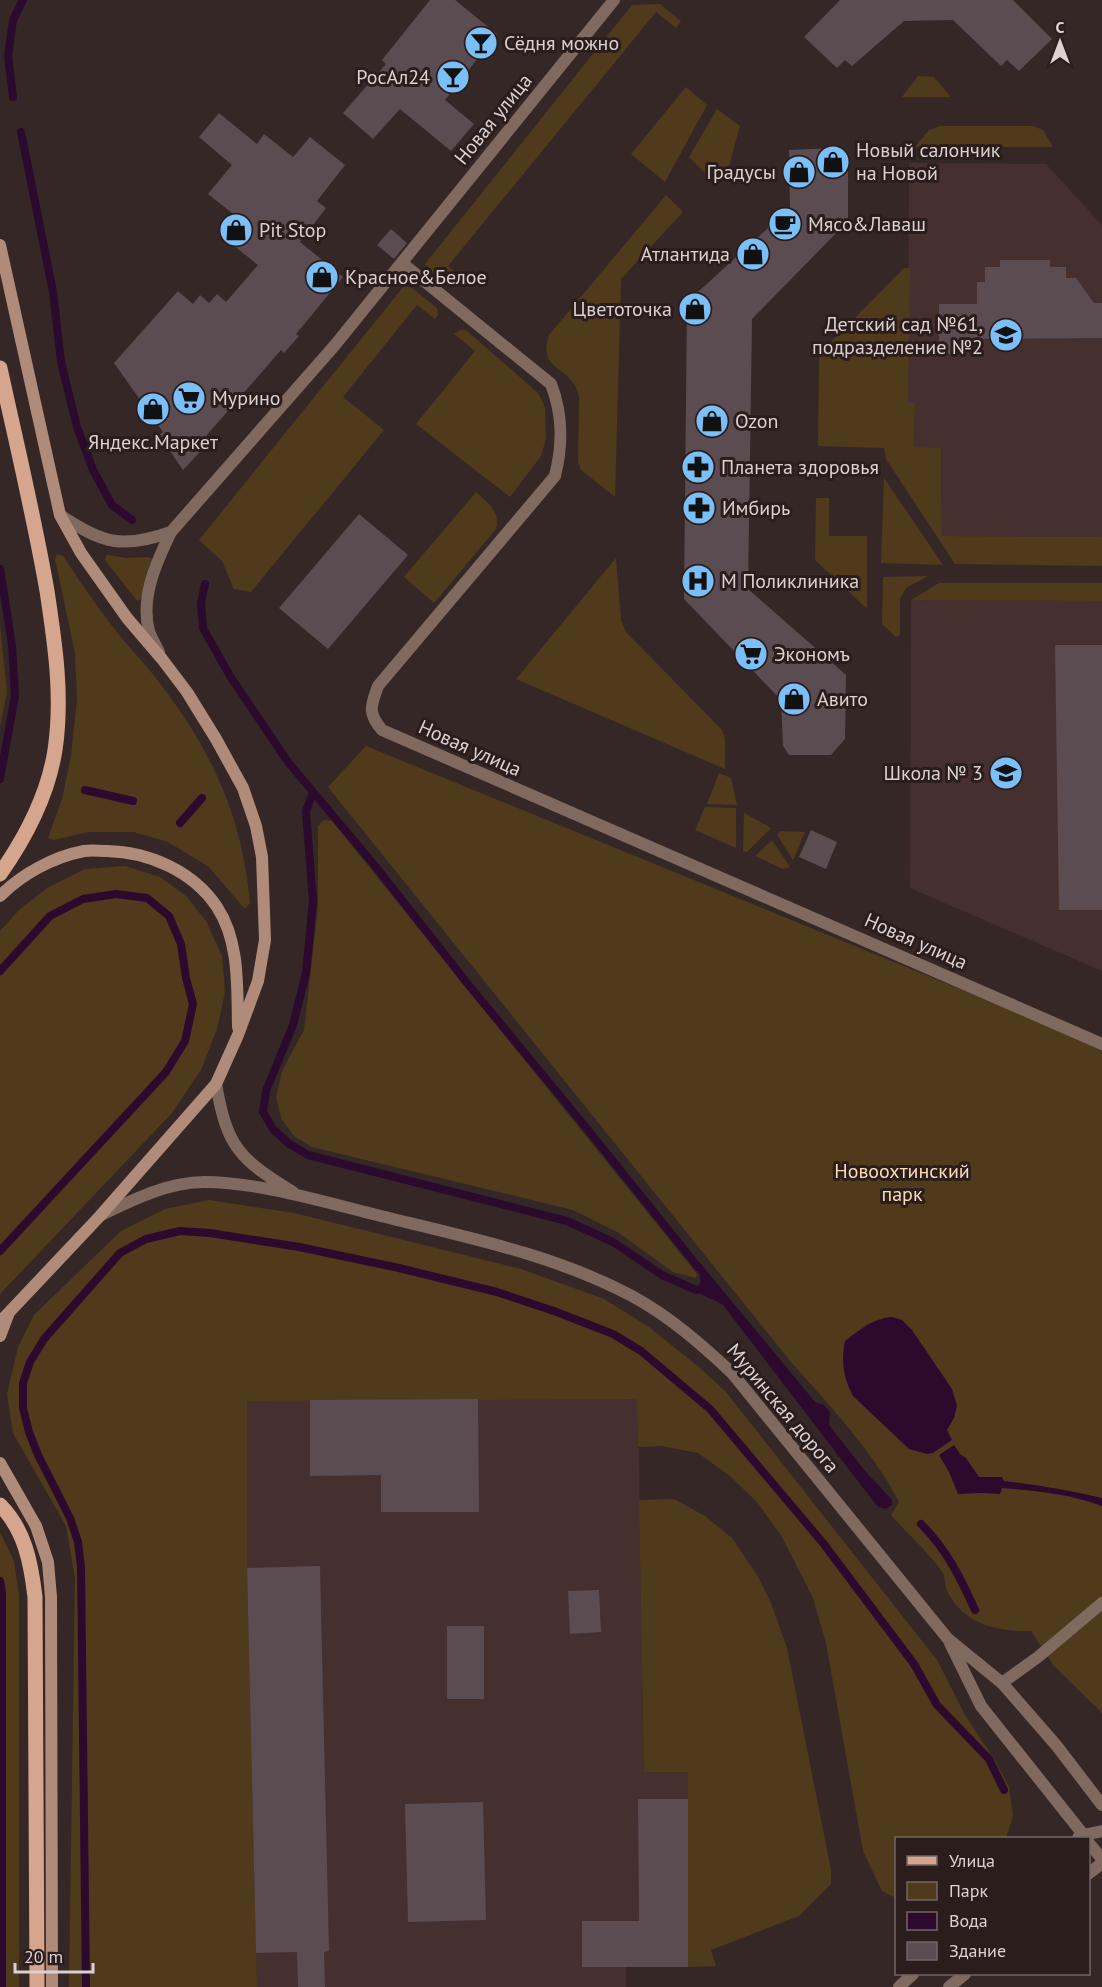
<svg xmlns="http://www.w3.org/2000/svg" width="1102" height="1987" viewBox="0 0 1102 1987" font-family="'PT Sans',sans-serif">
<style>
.built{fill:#452f2f}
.green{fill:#503a1c}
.water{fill:#2c0a2d}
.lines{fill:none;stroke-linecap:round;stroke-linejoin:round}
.stream{stroke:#2c0a2d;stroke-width:8}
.building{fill:#5b4c52}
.minor{stroke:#80695e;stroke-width:12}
.tertiary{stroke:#80695e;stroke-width:12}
.secondary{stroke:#b08b79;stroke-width:12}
.primary{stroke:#d5a58e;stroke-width:15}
.labels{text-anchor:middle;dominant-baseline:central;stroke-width:6;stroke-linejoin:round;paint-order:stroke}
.poi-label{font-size:20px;fill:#dbd1d1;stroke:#2c1d1d;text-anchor:start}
.street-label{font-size:20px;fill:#dbd1d1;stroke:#2c1d1d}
.park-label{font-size:20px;fill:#fcdcb3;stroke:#2c1d1d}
</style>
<rect width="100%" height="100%" fill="#362727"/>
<path class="built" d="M909,163L1046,164L1102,225V537L942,536L941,449L914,448L915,404L908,403Z
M911,600L1102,601V971L910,888Z
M478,1399H638L644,1772H688V1967H626V1987H257L247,1568V1401Z"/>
<path class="green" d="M660,4L681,21L676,28L656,12L448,266L467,282C447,292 438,277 425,264L632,5Z
M918,76L934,77L951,97H902Z
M686,87L707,105L665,182L631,154Z
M717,109L740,126L729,166L713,181L689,157Z
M940,126H1033L1043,130L1053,147H915L929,130Z
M666,195L683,212L621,279L615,497L581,470L578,462L579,397C574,365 536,373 549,335Z
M904,268H910L908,403H915L914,447L941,448L942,536L1102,537V566L955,564L886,459L884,448L818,446L819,356L820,353Z
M404,286L412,288L437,308L438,315L435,319L417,305L343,397L384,430L251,592L234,589L222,561L199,540Z
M462,329L467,331L538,393L545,407L546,439L541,456L510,497L416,424L475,351L454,334Z
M884,478L943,565L881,563Z
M476,492C488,503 501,512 496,529L434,603L404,577Z
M816,498H829V536H867V609L815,560Z
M57,554L63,556C79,580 95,604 113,627C125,643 139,657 151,672C208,743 242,812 250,903L246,908L243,907L209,867L168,842L134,832H88L54,840L48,838L62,799L71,756L77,700L75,653L55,559Z
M108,555L126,558L148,557L153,559L142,599L137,601L105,560L106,556Z
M616,558L621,620L626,632L722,730L725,739V769L516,679Z
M928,576L906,588L900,599V635L896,637L882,624L883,577Z
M939,583H1102V601L911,600Z
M0,625L7,693L0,726Z
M366,746L1102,1047V1713L1054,1666L1031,1631C997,1632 960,1623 946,1588C944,1582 946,1576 941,1570C926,1550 908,1534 891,1515L899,1502C872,1450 830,1406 791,1362L328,787Z
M719,773L731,778L737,805L707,804Z
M705,807L736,808V848L695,830Z
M744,813L771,828L747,852L743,851Z
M324,820L332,821L697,1274L696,1278L673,1272L619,1233L573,1210L312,1147L295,1137L282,1120L276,1098L282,1071L304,1030L318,908V826Z
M780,831L805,832L793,860L777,835Z
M772,840L790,867L783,869L755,856Z
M125,866L160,877L186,896L206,921L222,956L225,992L217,1029L201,1070L172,1113L0,1294V931L19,910L47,888L85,869Z
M209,1200L294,1213L521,1269L604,1299L649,1327L700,1368L726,1392L937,1660L965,1715L994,1759L1009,1787L1013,1816L1006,1838H896V1898L882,1891L863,1851L826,1643L813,1598L782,1537L757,1502L730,1476L698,1453L662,1446L638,1447L637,1399L247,1401V1568L257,1987H69L75,1578L66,1526L13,1433L7,1394L18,1347L34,1315L121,1231L165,1209Z
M674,1499L705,1516L732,1538L757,1575L771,1603L787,1648L831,1870V1884L799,1916L711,1950L716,1966L688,1967V1772H644L639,1500Z
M0,1532L14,1561L19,1596V1987H0Z"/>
<path class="water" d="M692,1259L701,1264L815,1402L824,1405L830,1412L829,1425L865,1471L892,1500V1505L885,1509L877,1506L723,1305C714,1299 703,1297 696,1290C706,1280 697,1270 692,1259Z
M892,1317L902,1320L912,1330L952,1389L957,1406L954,1418L947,1430L952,1440L933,1453L927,1454L909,1449L853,1396C843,1378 841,1360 845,1341C860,1330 873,1318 892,1317Z
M954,1445L960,1454L966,1458L979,1477H1002L1004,1481C1037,1485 1070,1490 1102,1498V1506C1070,1494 1036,1491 1002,1488L1000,1494L981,1493L958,1494L949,1472L939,1455Z"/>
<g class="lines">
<path class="stream" d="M13,97L8,56L13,20L23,0
M21,132L53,292L61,362L77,427L93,470L112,505L132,520
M0,569L12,645L15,696L0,779
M205,584L201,603L203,628L230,676L288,762L376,867L467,983L584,1125L698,1267
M85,790L133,801
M313,793L306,811L313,901L306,973L293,1025L266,1091L263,1112L273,1129L288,1143L308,1155L567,1221L613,1242L662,1275L696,1290L705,1289
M180,823L202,798
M0,971L50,916L83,899L116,894L147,898L169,916L181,944L186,978L193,1004L185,1041L166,1072L0,1251
M921,1524C947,1550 960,1577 975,1610
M0,1581L2,1593V1987
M86,1987L81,1567L78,1542L70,1518L38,1455L29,1432L23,1408V1383L30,1362L44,1339L120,1253L146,1239L180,1231L210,1233L299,1247L399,1268L497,1292L554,1311L613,1334L641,1351L710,1409L823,1543L914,1664L937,1705L989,1759L1004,1790"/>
</g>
<path class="building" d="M430,0H455L497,34L445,100L474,124L451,151L400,109L373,139L343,113L386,64L382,60Z
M840,0H1013L1052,39L1019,71L1007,60L1001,66L953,20L904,21L852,66L845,60L837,68L804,37Z
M219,113L257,144L264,134L293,157L310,137L345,165L317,201L326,208L300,242L343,277L296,334L299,336L284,353L281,350L206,436L211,440L183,470L159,435L163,432L114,363L178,291L193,304L200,295L209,303L217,294L226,302L258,265L222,236L237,217L208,194L232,165L199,137Z
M835,148L848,160V221L752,319L748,589L846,675L845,739L831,755H789L783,746L781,700L684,599L687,302L790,208L789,150Z
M391,229L407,243L394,259L377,245Z
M1000,260H1050V267H1066V278H1076L1094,303H1102V338L965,339V354H939V304H977V282H985V267H1000Z
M359,514L408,555L328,649L279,608Z
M1055,645H1102V910H1059Z
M811,830L837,842L826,869L799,857Z
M478,1399L479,1512H381V1475L310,1476V1400Z
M320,1566L329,1951L324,1952L325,1987H298L297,1952L256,1953L247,1568Z
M599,1590L601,1632L570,1634L568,1591Z
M447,1626H484V1699H447Z
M638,1799H688V1967H582V1921H639Z
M483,1802L486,1920L408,1922L405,1804Z"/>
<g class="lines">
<path class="minor" d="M402,263L551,384C563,415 563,444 555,476L378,686C371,706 367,712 382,730L1102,1044
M60,515C103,544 123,549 171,532
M159,652C156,645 151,638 149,631C140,597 157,561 171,532L335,345L614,0
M1002,1683L1038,1657L1102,1603
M1078,1838L1083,1835L1102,1831
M1088,1874L1102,1863
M899,1987L913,1974
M949,1987L965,1974"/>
<path class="tertiary" d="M216,1084C227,1147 239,1159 293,1192
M101,1215C132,1200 168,1182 204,1182C257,1182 321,1201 373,1214C460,1236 551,1253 632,1296C669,1316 701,1344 732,1373L948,1639L1002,1683L1056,1745L1102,1805
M950,1643L981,1706L1086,1838
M1088,1842L1102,1859"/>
<path class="secondary" d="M0,245L60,515L81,553L127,618L162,659L187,692L216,739L243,788L256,826L262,857L265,940L258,981L238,1035L216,1084L100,1216L0,1322
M0,896C22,874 53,857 84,851C91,850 100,851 107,851C149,852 193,871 217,907C240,942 237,988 238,1027
M0,1336L8,1315
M0,1463L36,1526L48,1562L51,1597L52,1987"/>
<path class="primary" d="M0,368C16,442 34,516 47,591C55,644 63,696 55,750C48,795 26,837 0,874
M0,1505C25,1530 31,1563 35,1597L37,1987"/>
</g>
<defs>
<symbol id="bar-disc" viewBox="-11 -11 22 22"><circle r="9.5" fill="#7abff8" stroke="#2c1d1d"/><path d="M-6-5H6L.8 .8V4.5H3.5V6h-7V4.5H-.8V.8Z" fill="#111"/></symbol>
<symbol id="shop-disc" viewBox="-11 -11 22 22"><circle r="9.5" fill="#7abff8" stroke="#2c1d1d"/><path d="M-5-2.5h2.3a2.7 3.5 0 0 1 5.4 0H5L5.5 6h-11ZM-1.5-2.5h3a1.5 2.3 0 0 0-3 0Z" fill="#111"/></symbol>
<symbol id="cafe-disc" viewBox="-11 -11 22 22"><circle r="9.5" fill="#7abff8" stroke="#2c1d1d"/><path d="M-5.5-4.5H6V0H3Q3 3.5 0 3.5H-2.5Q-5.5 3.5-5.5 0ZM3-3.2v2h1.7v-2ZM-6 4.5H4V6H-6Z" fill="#111"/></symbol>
<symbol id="school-disc" viewBox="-11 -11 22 22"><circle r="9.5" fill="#7abff8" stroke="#2c1d1d"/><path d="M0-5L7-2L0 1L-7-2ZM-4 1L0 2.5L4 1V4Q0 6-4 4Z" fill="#111"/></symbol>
<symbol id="supermarket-disc" viewBox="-11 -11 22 22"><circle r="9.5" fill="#7abff8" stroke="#2c1d1d"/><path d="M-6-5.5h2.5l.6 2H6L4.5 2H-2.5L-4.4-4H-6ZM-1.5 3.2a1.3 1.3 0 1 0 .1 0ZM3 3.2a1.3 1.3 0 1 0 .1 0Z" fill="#111"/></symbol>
<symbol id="pharmacy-disc" viewBox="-11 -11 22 22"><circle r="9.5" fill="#7abff8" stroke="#2c1d1d"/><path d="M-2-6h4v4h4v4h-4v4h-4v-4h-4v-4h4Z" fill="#111"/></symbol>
<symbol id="hospital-disc" viewBox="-11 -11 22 22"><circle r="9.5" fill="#7abff8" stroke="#2c1d1d"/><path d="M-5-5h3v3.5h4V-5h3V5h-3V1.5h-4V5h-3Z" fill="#111"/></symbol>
</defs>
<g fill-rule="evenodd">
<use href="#bar-disc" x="462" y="24" width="38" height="38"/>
<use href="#bar-disc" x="434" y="58" width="38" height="38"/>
<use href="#shop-disc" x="814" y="143" width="38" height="38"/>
<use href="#shop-disc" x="780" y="153" width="38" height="38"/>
<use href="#cafe-disc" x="766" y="205" width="38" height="38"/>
<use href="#shop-disc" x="217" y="211" width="38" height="38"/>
<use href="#shop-disc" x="734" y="235" width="38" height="38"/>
<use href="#shop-disc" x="303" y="258" width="38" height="38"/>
<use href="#shop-disc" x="676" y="290" width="38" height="38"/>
<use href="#school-disc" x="987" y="316" width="38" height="38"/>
<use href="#supermarket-disc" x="170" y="379" width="38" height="38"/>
<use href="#shop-disc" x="134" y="390" width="38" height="38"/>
<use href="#shop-disc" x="693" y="402" width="38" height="38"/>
<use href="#pharmacy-disc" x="679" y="448" width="38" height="38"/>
<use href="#pharmacy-disc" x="680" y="489" width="38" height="38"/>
<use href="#hospital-disc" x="679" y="562" width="38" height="38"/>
<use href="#supermarket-disc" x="732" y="635" width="38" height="38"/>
<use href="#shop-disc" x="775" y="680" width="38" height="38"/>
<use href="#school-disc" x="987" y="754" width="38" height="38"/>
</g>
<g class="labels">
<g class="poi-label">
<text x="504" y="43">Сёдня можно</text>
<text x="430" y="77" text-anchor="end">РосАл24</text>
<text x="856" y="150">Новый салончик<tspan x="856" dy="23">на Новой</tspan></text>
<text x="776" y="172" text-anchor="end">Градусы</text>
<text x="808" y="224">Мясо&amp;Лаваш</text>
<text x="259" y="230">Pit Stop</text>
<text x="730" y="254" text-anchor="end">Атлантида</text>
<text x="345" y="277">Красное&amp;Белое</text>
<text x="672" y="309" text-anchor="end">Цветоточка</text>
<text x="983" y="324" text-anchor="end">Детский сад №61,<tspan x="983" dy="23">подразделение №2</tspan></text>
<text x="212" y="398">Мурино</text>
<text x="735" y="421">Ozon</text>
<text x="153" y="442" text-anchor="middle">Яндекс.Маркет</text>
<text x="721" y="467">Планета здоровья</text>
<text x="722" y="508">Имбирь</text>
<text x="721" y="581">М Поликлиника</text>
<text x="774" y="654">Экономъ</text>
<text x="817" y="699">Авито</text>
<text x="983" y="773" text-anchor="end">Школа № 3</text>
</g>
<g class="street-label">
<text transform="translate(493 119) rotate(-51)">Новая улица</text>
<text transform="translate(470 748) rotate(24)">Новая улица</text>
<text transform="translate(916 941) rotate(24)">Новая улица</text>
<text transform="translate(783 1408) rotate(50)">Муринская дорога</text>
</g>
<g class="park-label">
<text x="902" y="1171">Новоохтинский<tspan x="902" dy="23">парк</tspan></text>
</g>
</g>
<rect x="895" y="1837" width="195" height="138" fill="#2c1d1d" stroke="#726565" stroke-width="1.5"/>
<rect x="907" y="1856" width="30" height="9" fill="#d5a58e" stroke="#726565" stroke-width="1.5"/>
<text x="949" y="1867" font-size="18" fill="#dbd1d1">Улица</text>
<rect x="907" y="1882" width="30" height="18" fill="#503a1c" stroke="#726565" stroke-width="1.5"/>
<text x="949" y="1897" font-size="18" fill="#dbd1d1">Парк</text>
<rect x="907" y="1912" width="30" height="18" fill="#2c0a2d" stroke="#726565" stroke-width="1.5"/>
<text x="949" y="1927" font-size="18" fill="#dbd1d1">Вода</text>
<rect x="907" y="1942" width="30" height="18" fill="#5b4c52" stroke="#726565" stroke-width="1.5"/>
<text x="949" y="1957" font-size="18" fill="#dbd1d1">Здание</text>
<g transform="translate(1060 42)" stroke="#2c1d1d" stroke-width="4.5" paint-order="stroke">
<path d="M0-4.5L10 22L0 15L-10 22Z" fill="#dbd1d1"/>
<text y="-9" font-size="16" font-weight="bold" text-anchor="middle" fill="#dbd1d1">С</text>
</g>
<path d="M15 1963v9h78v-9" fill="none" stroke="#dbd1d1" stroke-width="3"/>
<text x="24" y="1963" font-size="18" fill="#dbd1d1" stroke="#2c1d1d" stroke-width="4.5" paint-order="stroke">20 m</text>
</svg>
